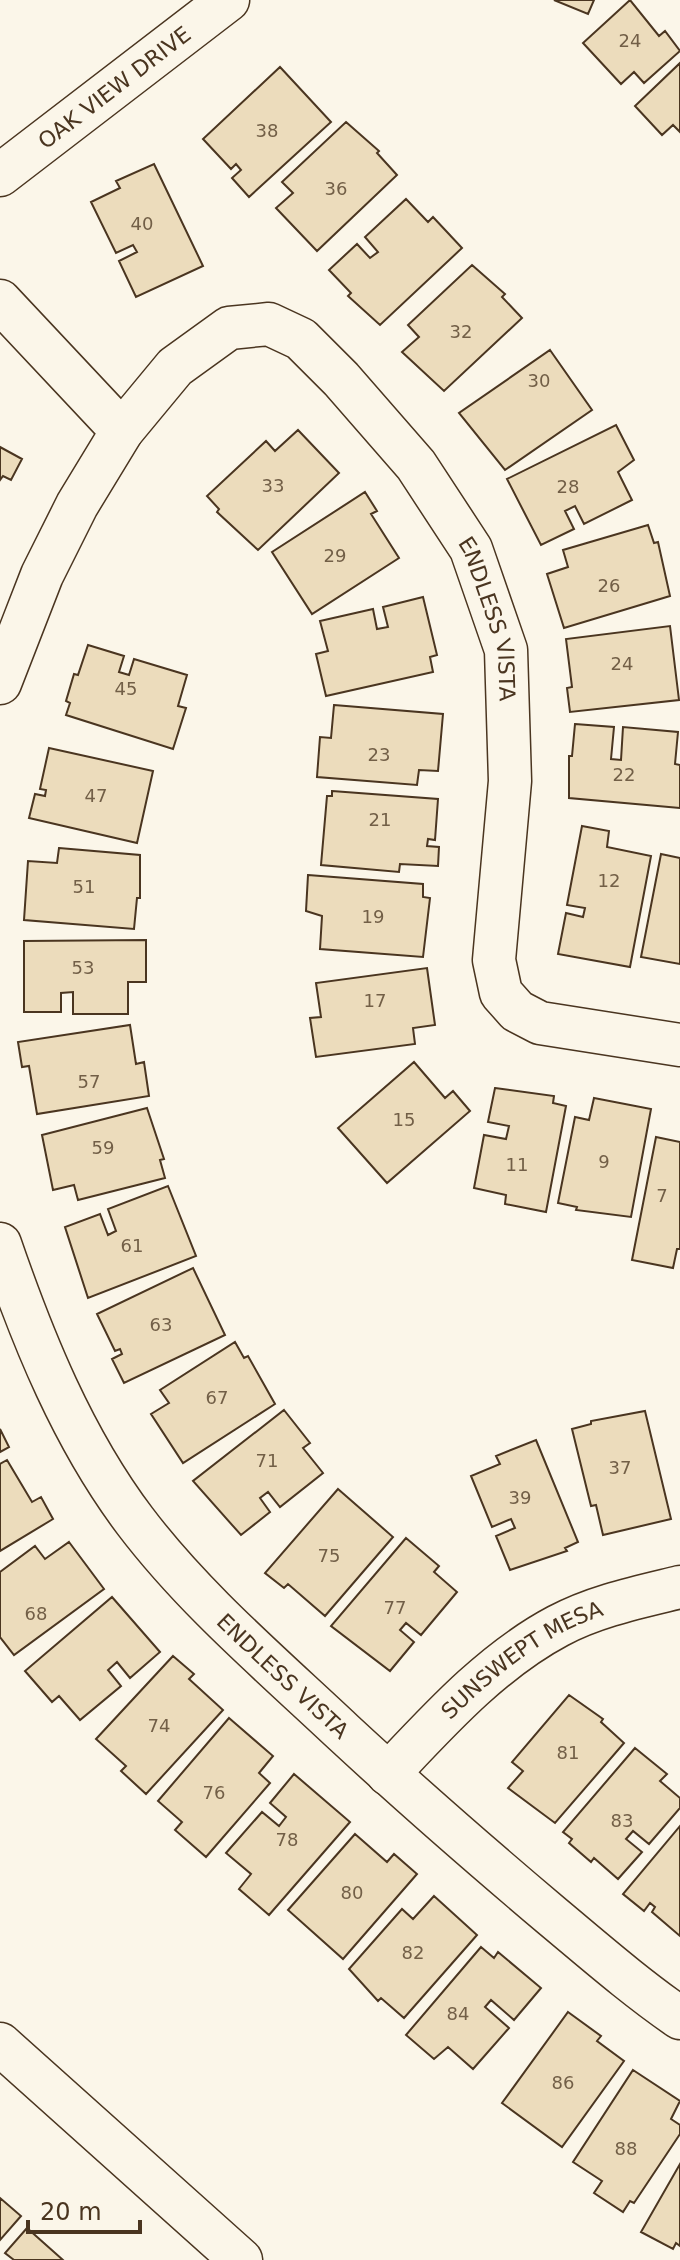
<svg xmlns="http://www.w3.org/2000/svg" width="680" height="2260" viewBox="0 0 680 2260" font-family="'DejaVu Sans',sans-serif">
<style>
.building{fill:#ecdcbc;stroke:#4a3520;stroke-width:2}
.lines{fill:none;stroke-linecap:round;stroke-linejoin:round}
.minor-casing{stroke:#4a3520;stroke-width:45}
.minor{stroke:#fbf6e9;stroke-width:42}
.labels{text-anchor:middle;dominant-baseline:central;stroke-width:6;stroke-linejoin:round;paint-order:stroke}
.number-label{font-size:18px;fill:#725f47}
.street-label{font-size:22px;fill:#4a3520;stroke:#fbf6e9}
</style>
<rect width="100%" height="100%" fill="#fbf6e9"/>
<path class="building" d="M554,0H594L588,14Z
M630,0L659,36L665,31L680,51L644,83L634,72L621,84L583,43Z
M680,63V132L673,125L662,135L635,106Z
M280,67L331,122L249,197L232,178L241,170L236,164L231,169L203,139Z
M346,122L379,151L377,153L397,175L317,251L276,208L293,193L282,182Z
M154,164L203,266L136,297L119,261L137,252L133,245L116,253L91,202L120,188L116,181Z
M406,199L428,222L433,217L462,248L380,325L348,296L351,293L329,270L357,244L370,258L378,252L365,237Z
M472,265L505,294L502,297L522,318L444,391L402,352L419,337L408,325Z
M550,350L592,410L505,470L459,413Z
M616,425L634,460L618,472L632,500L584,524L575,506L565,511L574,529L541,545L507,479Z
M298,430L339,473L258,550L217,512L219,509L207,496L266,441L275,451Z
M0,447L22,459L11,480L3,476L0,480Z
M365,492L377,511L371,514L399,558L312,614L272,552Z
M648,525L654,543L658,542L670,596L564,628L547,574L568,567L563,550Z
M423,597L437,655L430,657L433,672L326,696L316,654L328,651L320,621L373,609L377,629L388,627L383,607Z
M670,626L679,700L570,712L567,688L572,687L566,639Z
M88,645L124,656L119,672L129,675L134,659L187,675L178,706L186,708L173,749L66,715L70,703L66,701L74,674L78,675Z
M334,705L443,714L438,771L419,770L417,785L317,777L320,737L331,738Z
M575,724L614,727L611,759L621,760L623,727L678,732L675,764L680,765V808L569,798V756H572Z
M49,748L153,771L137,843L29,818L35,794L45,796L46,790L40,789Z
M332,791L438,799L435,840L428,839L427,846L439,847L438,866L400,864L399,872L321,865L327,796H332Z
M582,826L609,831L607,847L651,856L630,967L558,954L566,913L583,917L585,908L567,905Z
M59,848L140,855V898H137L134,929L24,920L28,861L57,863Z
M661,854L680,858V964L641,957Z
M308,875L423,884V897L430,898L423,957L320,949L322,916L306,911Z
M146,940V982H128V1014H73V992L61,993V1012H24V941Z
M427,968L435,1025L413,1028L415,1044L316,1057L310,1018L321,1017L316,983Z
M130,1025L136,1064L144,1062L149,1096L37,1114L29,1066L22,1067L18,1042Z
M414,1062L445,1098L453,1091L470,1111L387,1183L338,1128Z
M495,1088L554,1096L553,1103L566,1106L546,1212L505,1204L506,1195L474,1188L484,1135L506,1139L509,1126L488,1122Z
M594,1098L651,1109L631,1217L576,1210L577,1207L558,1203L575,1117L589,1120Z
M147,1108L164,1159L160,1160L165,1178L78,1200L74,1185L53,1190L42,1135Z
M656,1137L680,1142V1249H677L673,1268L632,1260Z
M168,1186L196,1256L88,1298L65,1227L100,1214L108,1235L116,1231L108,1209Z
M193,1268L225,1335L124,1383L112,1359L122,1354L120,1349L115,1351L97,1314Z
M235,1342L244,1358L248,1356L275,1404L183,1463L151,1414L169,1403L160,1390Z
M284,1410L310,1443L303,1448L323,1473L280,1507L268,1492L260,1498L270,1512L241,1535L193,1481Z
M645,1411L671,1519L603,1535L596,1505L591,1506L572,1429L591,1424V1421Z
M0,1429L9,1447L0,1452Z
M536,1440L578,1542L565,1548L567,1551L510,1570L496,1536L515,1528L511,1519L492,1527L471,1476L500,1464L496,1456Z
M7,1460L32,1502L41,1497L53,1519L0,1551V1464Z
M338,1489L393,1537L325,1616L288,1584L284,1588L265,1573Z
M406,1538L439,1566L434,1572L457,1592L421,1635L406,1623L400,1630L414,1642L390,1671L331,1626Z
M69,1542L104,1589L14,1655L0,1637V1572L35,1546L45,1559Z
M112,1597L160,1652L130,1678L117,1662L108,1670L121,1686L80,1720L59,1696L52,1702L25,1671Z
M173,1656L194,1674L189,1679L223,1710L146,1794L121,1771L126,1766L96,1739Z
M569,1695L603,1719L601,1722L624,1743L555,1823L508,1788L523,1771L512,1762Z
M229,1718L273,1756L259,1773L270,1783L206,1857L175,1830L182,1822L158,1801Z
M635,1748L667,1774L660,1781L680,1798V1808L649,1844L633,1831L626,1839L642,1852L618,1879L594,1858L591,1862L569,1843L572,1839L563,1832Z
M294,1774L350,1822L269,1915L239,1889L251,1874L226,1853L262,1812L279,1826L286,1817L270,1803Z
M680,1826V1936L652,1912L655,1907L650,1903L644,1911L623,1894Z
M355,1834L387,1862L394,1854L417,1874L343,1959L288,1910Z
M434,1896L477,1935L404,2018L381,1998L378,2001L349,1969L402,1909L413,1919Z
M481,1947L494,1958L498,1952L541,1988L514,2020L491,2000L485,2007L509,2028L473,2069L448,2047L434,2059L406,2035Z
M568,2012L601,2036L597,2041L624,2061L562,2147L502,2103Z
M633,2070L680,2101L671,2119L680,2125V2134L634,2203L630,2201L623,2212L594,2193L602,2181L573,2162Z
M680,2164V2246L676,2243L673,2249L641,2232Z
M0,2198L21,2216L0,2240Z
M27,2228L63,2260H14L5,2253Z"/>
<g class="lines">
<defs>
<g id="minor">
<path id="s1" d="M0,175L228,0"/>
<path d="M0,301L122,431"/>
<path id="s2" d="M0,683L42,575L77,505L122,431L175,367L229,328L269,324L301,339L341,379L416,465L471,549L506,650L510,781L494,960L501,993L517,1011L540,1023L680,1045"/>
<path id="s3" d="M0,1244C33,1340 73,1439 135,1521C194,1599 272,1665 343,1732C411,1795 481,1856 552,1916C594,1951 635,1987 680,2018"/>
<path id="s4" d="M388,1774C439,1720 492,1661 558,1626C595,1606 639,1597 680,1587"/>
<path d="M0,2044L241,2260"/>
</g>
</defs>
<use href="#minor" class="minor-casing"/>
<use href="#minor" class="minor"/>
</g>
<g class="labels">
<g class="number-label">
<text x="630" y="40">24</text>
<text x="267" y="130">38</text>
<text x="336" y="188">36</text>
<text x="142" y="223">40</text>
<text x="461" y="331">32</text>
<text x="539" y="380">30</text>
<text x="273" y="485">33</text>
<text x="568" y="486">28</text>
<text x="335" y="555">29</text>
<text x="609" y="585">26</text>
<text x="622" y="663">24</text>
<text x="126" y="688">45</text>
<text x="379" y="754">23</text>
<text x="624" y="774">22</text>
<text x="96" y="795">47</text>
<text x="380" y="819">21</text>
<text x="609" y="880">12</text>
<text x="84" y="886">51</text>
<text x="373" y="916">19</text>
<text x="83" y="967">53</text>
<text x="375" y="1000">17</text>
<text x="89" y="1081">57</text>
<text x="404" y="1119">15</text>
<text x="103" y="1147">59</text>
<text x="604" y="1161">9</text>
<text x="517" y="1164">11</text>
<text x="662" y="1195">7</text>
<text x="132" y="1245">61</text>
<text x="161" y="1324">63</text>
<text x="217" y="1397">67</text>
<text x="267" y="1460">71</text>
<text x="620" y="1467">37</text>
<text x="520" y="1497">39</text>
<text x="329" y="1555">75</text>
<text x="395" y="1607">77</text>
<text x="36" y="1613">68</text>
<text x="159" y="1725">74</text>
<text x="568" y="1752">81</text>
<text x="214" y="1792">76</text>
<text x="622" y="1820">83</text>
<text x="287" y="1839">78</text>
<text x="352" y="1892">80</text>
<text x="413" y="1952">82</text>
<text x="458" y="2013">84</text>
<text x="563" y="2082">86</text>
<text x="626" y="2148">88</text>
</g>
<g class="street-label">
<text stroke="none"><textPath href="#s1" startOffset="144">OAK VIEW DRIVE</textPath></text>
<text stroke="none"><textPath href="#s2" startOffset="850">ENDLESS VISTA</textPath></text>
<text stroke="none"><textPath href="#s4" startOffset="178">SUNSWEPT MESA</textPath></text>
<text stroke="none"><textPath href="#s3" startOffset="524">ENDLESS VISTA</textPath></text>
</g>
</g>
<path d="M28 2220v12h112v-12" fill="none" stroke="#4a3520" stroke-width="4"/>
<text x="40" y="2220" font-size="24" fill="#4a3520" stroke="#fbf6e9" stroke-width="6" paint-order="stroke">20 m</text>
</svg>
